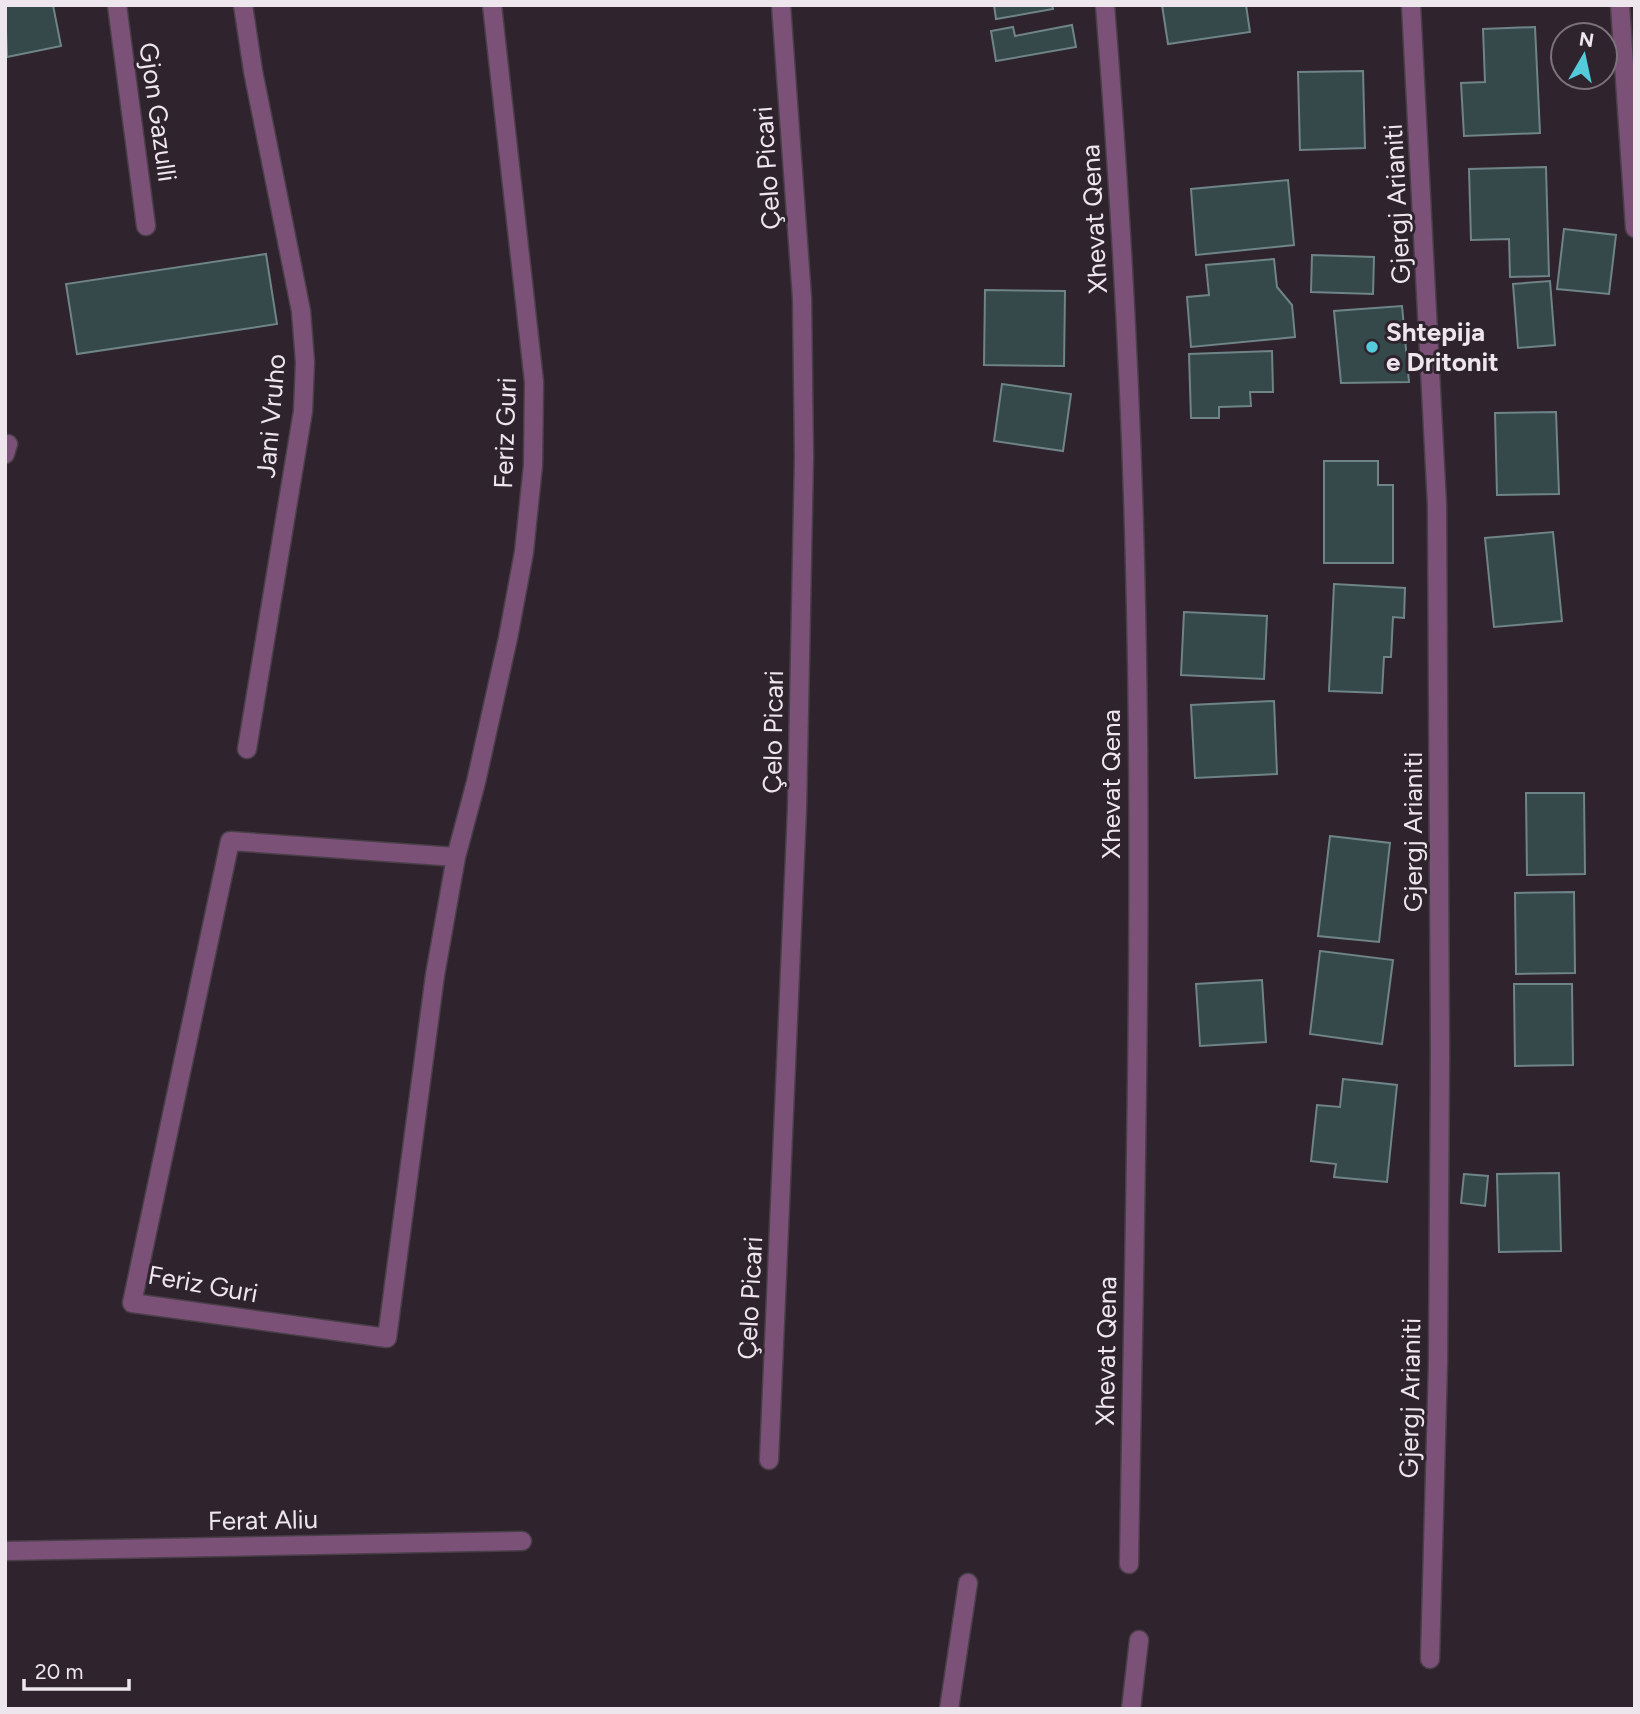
<svg xmlns="http://www.w3.org/2000/svg" width="1640" height="1714" viewBox="0 0 1640 1714" font-family="Figtree,sans-serif">
<style>
.building{fill:#35484a;stroke:#6f8486;stroke-width:2}
.lines{fill:none;stroke-linecap:round;stroke-linejoin:round}
.minor-casing{stroke:#4a3f49;stroke-width:21}
.minor{stroke:#7b5178;stroke-width:18}
.poi-dot{fill:#53cbda;stroke:#2f242e;stroke-width:2.5}
.labels{text-anchor:middle;dominant-baseline:central;stroke-width:6;stroke-linejoin:round;paint-order:stroke}
.street-label{font-size:26px;fill:#eee6ed;stroke:#2f242e}
.poi-label{font-size:26px;font-weight:bold;fill:#eee6ed;stroke:#2f242e;text-anchor:start}
</style>
<rect width="100%" height="100%" fill="#2f242e"/>
<path class="building" d="M5,5H53L61,46L7,57Z
M994,5H1052L1053,9L996,19Z
M1162,5H1246L1250,32L1168,44Z
M1072,25L1076,47L996,61L991,31L1013,27L1015,36Z
M1535,27L1540,133L1464,136L1461,83L1485,82L1483,29Z
M1363,71L1365,148L1300,150L1298,72Z
M1546,167L1549,276L1510,277L1509,239L1471,240L1469,169Z
M1288,180L1294,245L1196,255L1191,189Z
M1564,229L1616,235L1609,294L1557,289Z
M266,254L277,324L77,354L66,284Z
M1312,255L1374,257L1373,294L1311,292Z
M1274,259L1277,287L1292,305L1295,337L1191,347L1187,297L1209,295L1206,265Z
M1550,281L1555,345L1518,348L1513,284Z
M985,290L1065,291L1064,366L984,365Z
M1402,306L1409,382L1341,383L1334,311Z
M1272,351L1273,392H1250L1251,406L1219,407V418H1191L1189,354Z
M1002,384L1071,394L1063,451L994,441Z
M1556,412L1559,494L1497,495L1495,413Z
M1324,461H1378V485H1393V563H1324Z
M1553,532L1562,621L1494,627L1485,538Z
M1334,584L1405,588L1404,618L1393,617L1391,657H1384L1382,693L1329,691Z
M1184,612L1267,616L1264,679L1181,675Z
M1274,701L1277,774L1195,778L1191,705Z
M1526,793H1584L1585,874L1527,875Z
M1330,836L1390,843L1379,942L1318,936Z
M1574,892L1575,973L1516,974L1515,893Z
M1320,951L1393,960L1382,1044L1310,1034Z
M1262,980L1266,1042L1200,1046L1196,984Z
M1514,984H1572L1573,1065L1515,1066Z
M1343,1079L1397,1085L1387,1182L1334,1177L1336,1164L1311,1161L1317,1105L1340,1107Z
M1559,1173L1561,1251L1499,1252L1497,1174Z
M1464,1174L1488,1176L1485,1206L1461,1203Z"/>
<g class="lines">
<defs>
<path id="minor" d="M117,5L146,226
M243,5L253,71L301,311L305,362L303,411L247,749
M1105,5C1121,206 1132,407 1136,608C1143,926 1134,1246 1129,1564
M1411,5L1437,505L1440,1054L1438,1363L1430,1659
M1620,5L1635,228
M5,454L8,444
M456,857L230,841L132,1303L387,1338L435,975L456,857L476,782L508,638L524,552L533,465L534,382L492,5
M769,1460L797,809L804,457L802,298L781,5
M5,1551L522,1541
M949,1709L968,1583
M1131,1709L1139,1640"/>
</defs>
<use href="#minor" class="minor-casing"/>
<use href="#minor" class="minor"/>
</g>
<circle class="poi-dot" cx="1372" cy="347" r="7"/>
<g class="labels">
<g class="street-label">
<text transform="translate(158 112) rotate(82)">Gjon Gazulli</text>
<text transform="translate(767 168) rotate(-94)">Çelo Picari</text>
<text transform="translate(1397 204) rotate(-93)">Gjergj Arianiti</text>
<text transform="translate(1094 219) rotate(-93)">Xhevat Qena</text>
<text transform="translate(271 416) rotate(-85)">Jani Vruho</text>
<text transform="translate(505 433) rotate(-88)">Feriz Guri</text>
<text transform="translate(773 732) rotate(-89)">Çelo Picari</text>
<text transform="translate(1111 784) rotate(-90)">Xhevat Qena</text>
<text transform="translate(1413 832) rotate(-90)">Gjergj Arianiti</text>
<text transform="translate(203 1284) rotate(10)">Feriz Guri</text>
<text transform="translate(750 1298) rotate(-87)">Çelo Picari</text>
<text transform="translate(1106 1351) rotate(-89)">Xhevat Qena</text>
<text transform="translate(1410 1398) rotate(-89)">Gjergj Arianiti</text>
<text transform="translate(263 1520) rotate(-1)">Ferat Aliu</text>
</g>
<g class="poi-label">
<text x="1386" y="332">Shtepija<tspan x="1386" dy="30">e Dritonit</tspan></text>
</g>
</g>
<rect width="1640" height="1714" fill="none" stroke="#eee6ed" stroke-width="14"/>
<g transform="translate(1584 56) rotate(9)"><circle r="33" fill="#2f242e" stroke="#7b727a" stroke-width="2"/>
<path d="M0-5L12 26L0 18L-12 26Z" fill="#53cbda"/>
<text y="-10" font-size="19" font-weight="bold" text-anchor="middle" fill="#eee6ed">N</text>
</g>
<path d="M24 1679v10h105v-10" fill="none" stroke="#eee6ed" stroke-width="3.5"/>
<text x="35" y="1679" font-size="21" fill="#eee6ed" stroke="#2f242e" stroke-width="5" paint-order="stroke">20 m</text>
</svg>
